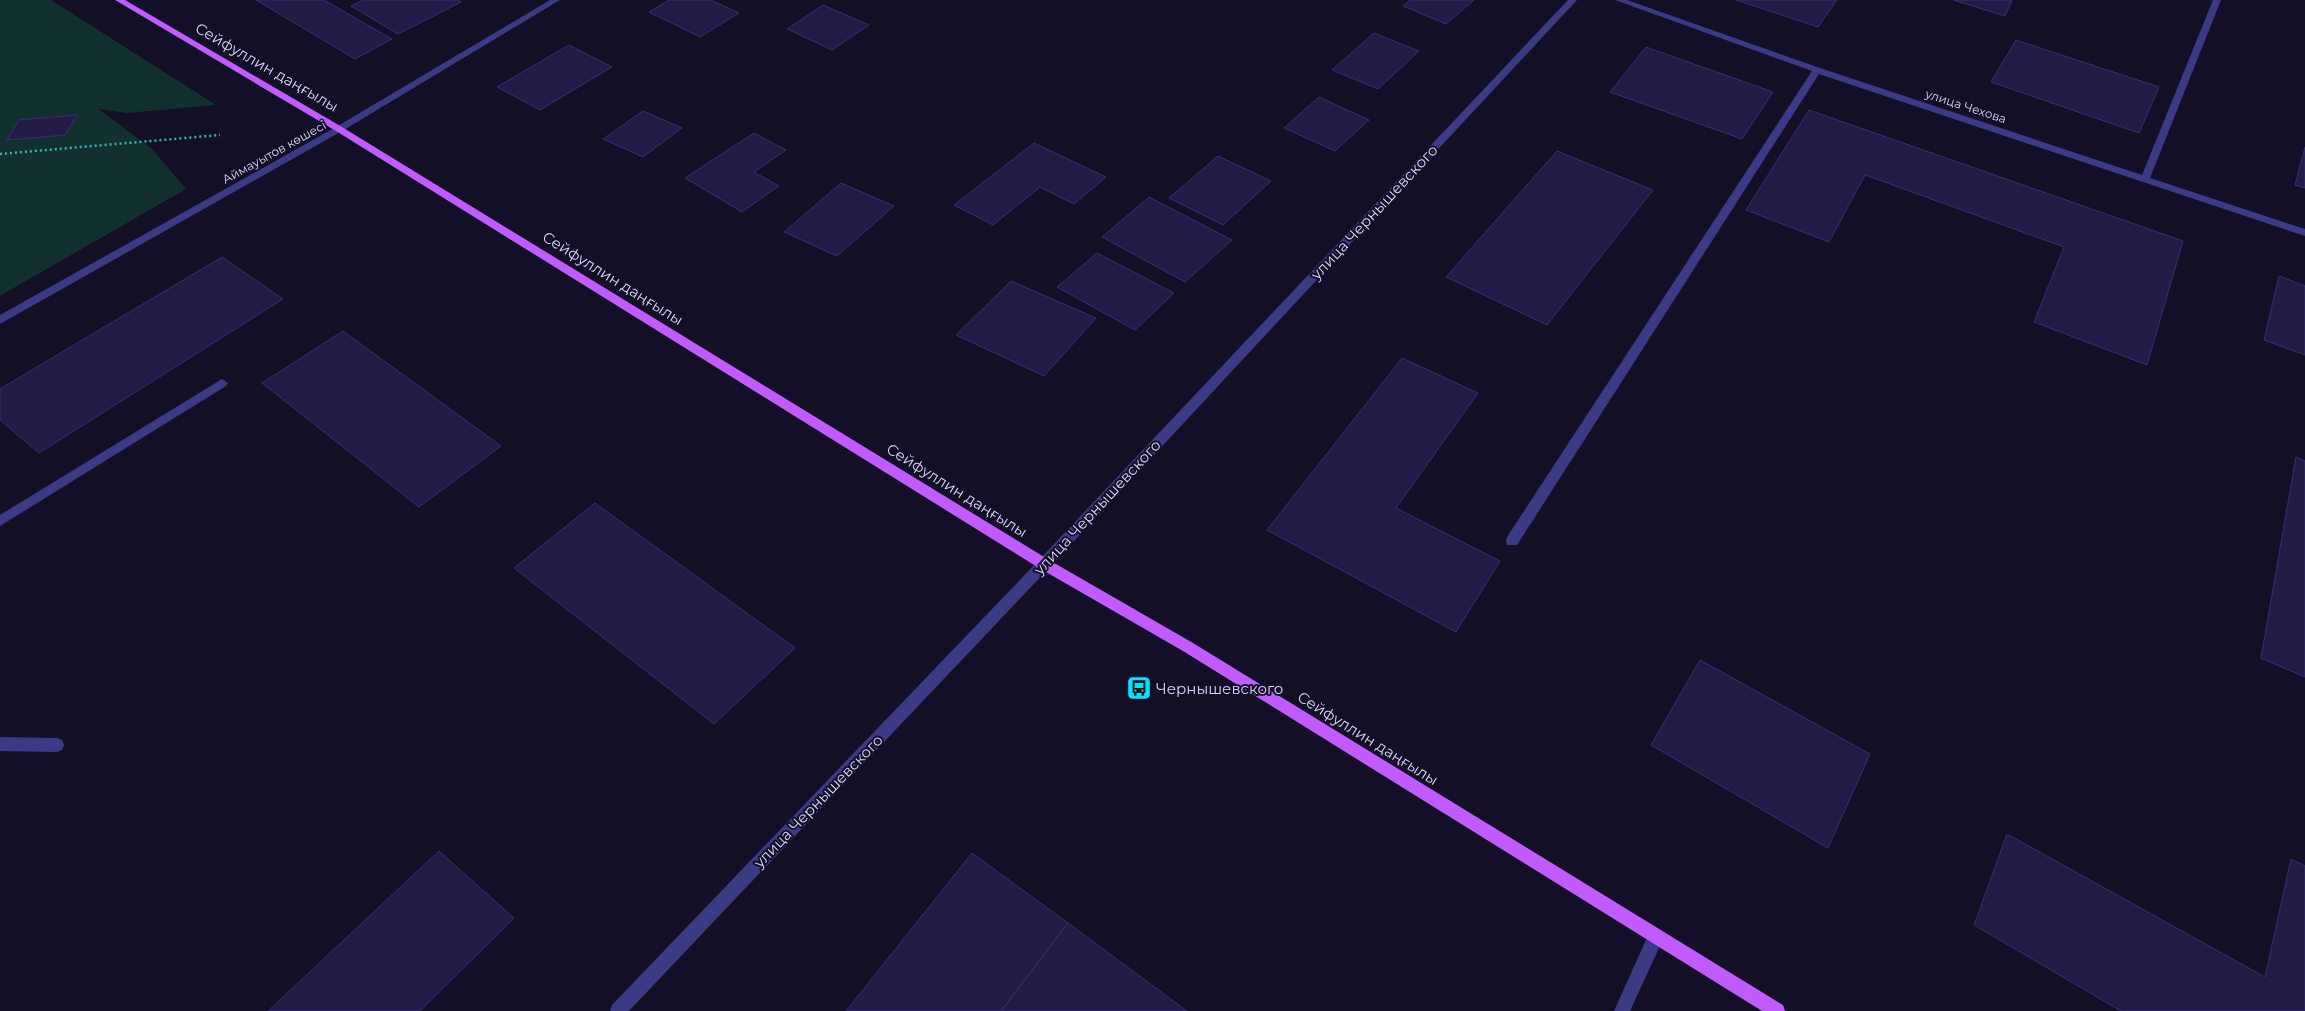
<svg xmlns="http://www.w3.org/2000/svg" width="2305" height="1011" viewBox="0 0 2305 1011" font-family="Montserrat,sans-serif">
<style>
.green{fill:#12302f}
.building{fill:#241b47;stroke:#3b2d73}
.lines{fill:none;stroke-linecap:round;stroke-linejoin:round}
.path{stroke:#2fb8b0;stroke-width:2.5;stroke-dasharray:2 3;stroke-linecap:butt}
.minor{fill:#3d3a85;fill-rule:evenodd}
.major{fill:#c25bff;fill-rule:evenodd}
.labels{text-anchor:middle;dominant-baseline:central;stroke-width:4;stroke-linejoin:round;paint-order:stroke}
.far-street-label{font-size:12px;fill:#d9d4ff;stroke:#130f26}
.street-label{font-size:15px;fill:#d9d4ff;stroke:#130f26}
.poi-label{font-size:15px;fill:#d9d4ff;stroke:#130f26;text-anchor:start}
</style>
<rect width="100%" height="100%" fill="#130f26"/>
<path class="green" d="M0,0H51L216,105L127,113L99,109L152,149L186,189L0,296Z"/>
<path class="building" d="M256,0H324L392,39L355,59Z
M363,0H458L461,2L398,34L351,6Z
M669,0H711L739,13L700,37L649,12Z
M1410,0H1474L1446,24L1403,6Z
M1736,0H1837L1818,27Z
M1953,0H2012L2005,16Z
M823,5L869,25L832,50L787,29Z
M1374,33L1419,51L1378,89L1332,70Z
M2016,40L2159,87L2139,133L1991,82Z
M569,45L612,67L540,110L497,87Z
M1646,47L1773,92L1742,139L1610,92Z
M1319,97L1369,120L1335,151L1284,128Z
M1809,110L2183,241L2147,365L2034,322L2064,247L1865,175L1829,242L1746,210Z
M643,111L682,128L643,157L603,139Z
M77,115L65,135L7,140L19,120Z
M754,133L786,150L754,172L779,186L742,212L685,178Z
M1034,143L1106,177L1074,204L1040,187L993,225L954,205Z
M2305,147V188L2295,185Z
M1557,151L1653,190L1547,325L1446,277Z
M1218,156L1271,181L1223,225L1169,198Z
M841,183L894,206L837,256L784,232Z
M1149,197L1232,240L1185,282L1102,237Z
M1097,253L1174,293L1135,330L1057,287Z
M222,257L283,299L39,453L0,420V389Z
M2279,276L2305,286V355L2264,340Z
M1011,281L1096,318L1044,376L956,335Z
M343,331L501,446L419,507L262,383Z
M1402,358L1478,393L1396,508L1500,561L1456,632L1267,530Z
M2296,457L2305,461V677L2261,658Z
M595,503L795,648L714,724L514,568Z
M1700,660L1870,754L1828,848L1651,745Z
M2007,834L2265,977L2291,859L2305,866V1011H2121L1974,925Z
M439,851L514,918L420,1011H268Z
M972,853L1068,923L1001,1011H846Z
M1068,923L1187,1011H1001Z"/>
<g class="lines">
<path class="path" d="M0,154L220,135"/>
<path class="minor" d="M550,0H560L342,131L0,324V315L336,127Z
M1568,0H1577L1049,568L629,1011H610L612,1005L1039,560Z
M1615,0H1627L1820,68L2142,175L2213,0H2221L2150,178L2305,229V236L1819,74L1517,545H1507L1506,541L1507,537L1812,71Z
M222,379L228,383L226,386L0,526V515Z
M0,737L57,738L62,740L64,745L62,750L57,752L0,751Z
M1656,929L1662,931L1664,937L1630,1011H1614L1650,931Z"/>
<path class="major" d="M115,0H125L342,127L1049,560L1193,643L1783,1005L1785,1011H1762L1183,651L1039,568L336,131Z"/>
</g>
<defs>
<symbol id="bus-square" viewBox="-11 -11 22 22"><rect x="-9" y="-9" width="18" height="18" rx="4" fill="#00e5ff" stroke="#130f26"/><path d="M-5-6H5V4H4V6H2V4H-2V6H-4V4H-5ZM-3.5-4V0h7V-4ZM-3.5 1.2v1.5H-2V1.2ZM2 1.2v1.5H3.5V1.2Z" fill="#111"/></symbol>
</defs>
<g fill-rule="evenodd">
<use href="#bus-square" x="1125" y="674" width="28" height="28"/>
</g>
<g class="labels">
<g class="far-street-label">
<text transform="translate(1966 106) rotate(18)">улица Чехова</text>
<text transform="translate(274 152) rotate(-29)">Аймауытов көшесі</text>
</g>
<g class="street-label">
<text transform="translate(267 67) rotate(30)">Сейфуллин даңғылы</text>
<text transform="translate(1374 212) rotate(-47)">улица Чернышевского</text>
<text transform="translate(613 278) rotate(32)">Сейфуллин даңғылы</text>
<text transform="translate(957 490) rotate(32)">Сейфуллин даңғылы</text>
<text transform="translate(1097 507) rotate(-47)">улица Чернышевского</text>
<text transform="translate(1368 738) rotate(32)">Сейфуллин даңғылы</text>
<text transform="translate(818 801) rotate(-46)">улица Чернышевского</text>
</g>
<g class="poi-label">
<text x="1156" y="688">Чернышевского</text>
</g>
</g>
</svg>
